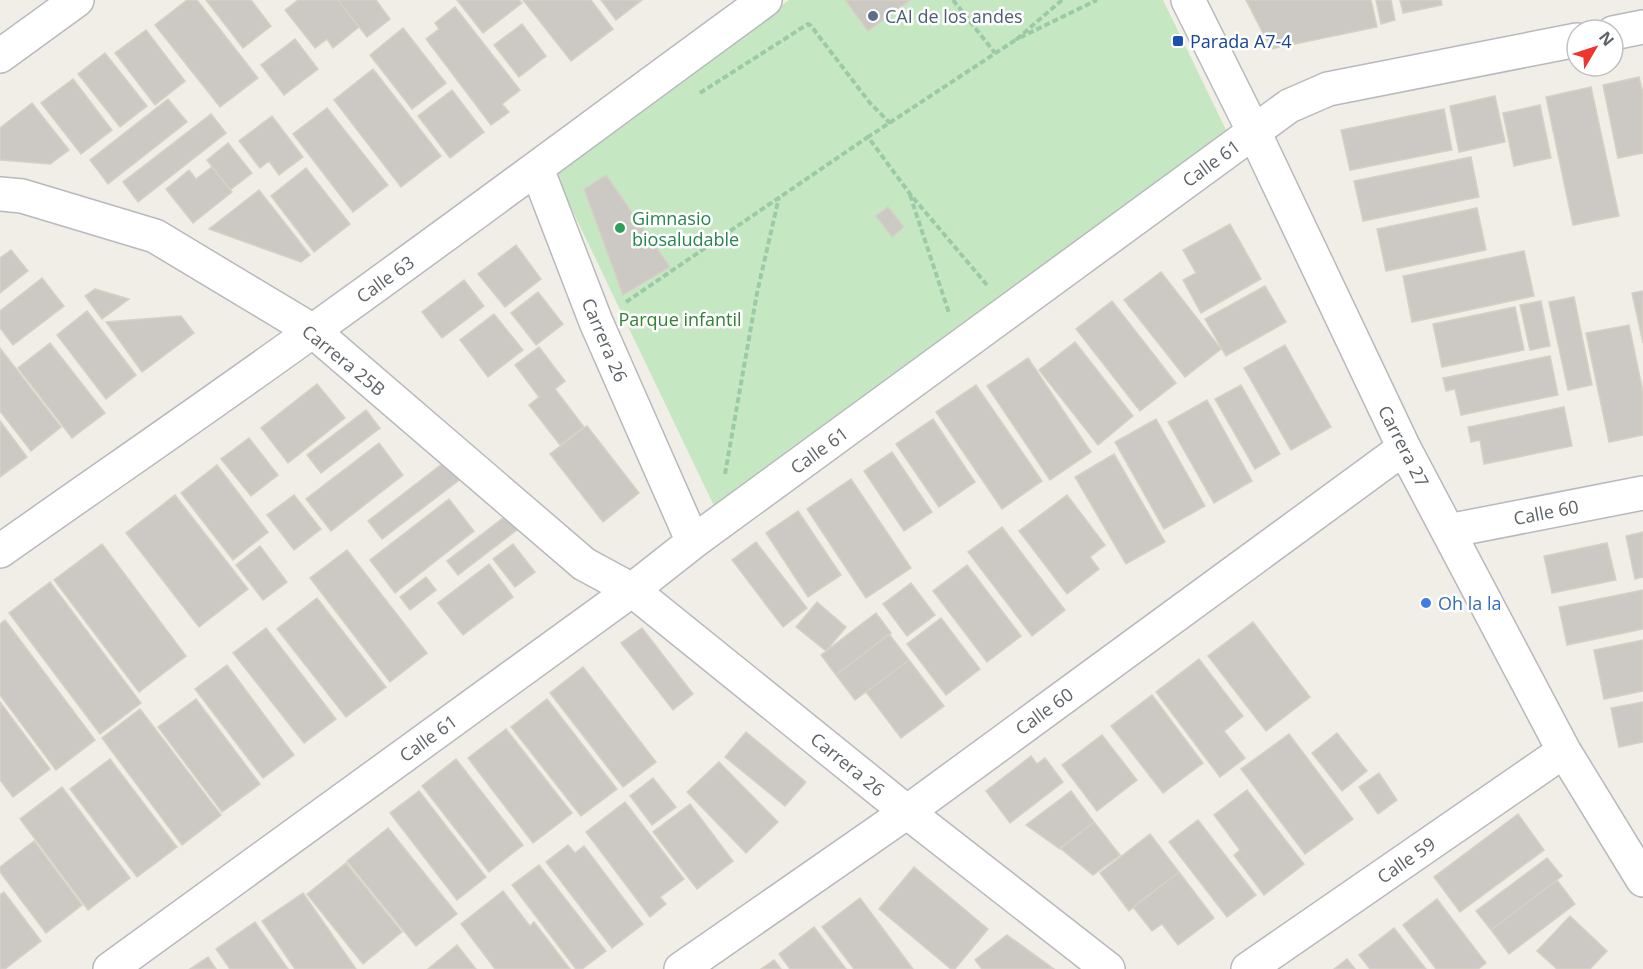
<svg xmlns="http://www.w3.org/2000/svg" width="1643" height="969" viewBox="0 0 1643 969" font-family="'Open Sans',sans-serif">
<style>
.green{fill:#c5e8c3}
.building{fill:#ccc9c4;stroke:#d6d0c5;stroke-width:1.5}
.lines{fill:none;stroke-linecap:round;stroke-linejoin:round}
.minor-casing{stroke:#b7b9bd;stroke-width:36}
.path{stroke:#9ccaa7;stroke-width:4;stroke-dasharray:6 3;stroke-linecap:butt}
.minor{stroke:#fff;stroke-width:33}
.service-dot{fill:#5c6f8a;stroke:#fff;stroke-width:2}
.transit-dot{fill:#1a4fb4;stroke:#fff;stroke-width:2}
.leisure-dot{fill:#2e9e5b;stroke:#fff;stroke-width:2}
.shop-dot{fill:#3f7fe0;stroke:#fff;stroke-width:2}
.labels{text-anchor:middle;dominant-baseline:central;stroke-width:5;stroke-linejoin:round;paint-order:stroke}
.service-label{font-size:18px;fill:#4e5e75;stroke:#fff;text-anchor:start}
.transit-label{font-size:18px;fill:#164399;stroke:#fff;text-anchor:start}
.street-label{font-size:18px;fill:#5e6367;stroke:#fff}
.leisure-label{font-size:18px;fill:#27864d;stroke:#fff;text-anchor:start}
.park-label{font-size:18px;fill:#318231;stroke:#fff}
.shop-label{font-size:18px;fill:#366cbe;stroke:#fff;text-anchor:start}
</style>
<rect width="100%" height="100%" fill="#f1eee7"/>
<path class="green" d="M789,0H1163L1228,134L716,510L554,172Z"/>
<path class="building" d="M187,0H197L258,78L220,107L155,25Z
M206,0H251L271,26L243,48Z
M298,0H338L359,27L333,48L327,39L315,48L285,10Z
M338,0H376L390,19L367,37Z
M457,0H519L522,3L483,33Z
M523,0H591L613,29L571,61Z
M601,0H642L616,20Z
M845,0H910L868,31Z
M1246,0H1371L1377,27L1271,49Z
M1376,0H1391L1395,20L1381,24Z
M1400,0H1441L1442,5L1403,13Z
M455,7L520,90L502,104L509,112L491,125L426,39L439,29L435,23Z
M522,24L546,56L519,77L494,45Z
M403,28L446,83L412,109L370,55Z
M146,30L185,81L155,105L115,53Z
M295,39L318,69L284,95L261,65Z
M105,53L147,106L120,127L78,74Z
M373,69L441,156L401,187L334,100Z
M1639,77L1643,93V153L1618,158L1603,85Z
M73,79L112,130L81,154L41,103Z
M1591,87L1619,216L1573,225L1546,97Z
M452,90L484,132L450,158L418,116Z
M1495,96L1505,142L1459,152L1450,106Z
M168,99L187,122L108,184L90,160Z
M32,103L69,150L50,164L0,160V128Z
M1540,105L1551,158L1514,166L1503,113Z
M327,108L388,185L353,212L293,134Z
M1444,109L1452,150L1350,170L1341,130Z
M211,114L226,133L138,202L123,182Z
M272,116L303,157L279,175L269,161L260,168L239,141Z
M228,143L252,173L230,190L207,160Z
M1471,157L1479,197L1363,221L1354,181Z
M212,167L232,192L193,223L166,189L189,170L196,179Z
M306,168L350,224L314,252L271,196Z
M606,175L670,267L623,295L584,189Z
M259,190L310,255L301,262L209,229Z
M888,207L904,227L892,237L876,216Z
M1477,208L1486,250L1386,271L1377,229Z
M1230,224L1261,279L1201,313L1183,280L1196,273L1183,250Z
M516,245L541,279L505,307L478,274Z
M11,250L28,271L0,293V258Z
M1524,251L1534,296L1412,322L1403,276Z
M1161,272L1221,349L1185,377L1124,300Z
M42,278L64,306L13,345L0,328V311Z
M464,280L484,306L442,338L422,312Z
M1265,286L1286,322L1226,356L1205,319Z
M95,289L129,299L102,319L85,296Z
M1643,291V343L1632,293Z
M538,292L563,324L536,345L511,313Z
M1574,297L1592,385L1568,390L1549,302Z
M1112,301L1176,383L1140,411L1076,329Z
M1541,301L1550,346L1530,350L1520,305Z
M1515,307L1524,350L1442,367L1433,324Z
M87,311L136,375L106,399L57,335Z
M494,314L523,350L488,377L460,340Z
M181,316L194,333L142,372L106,322Z
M1629,325L1643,392V435L1609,442L1586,333Z
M1075,342L1133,416L1098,445L1039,370Z
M50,343L105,413L72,438L18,368Z
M1285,345L1331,427L1291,450L1244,368Z
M539,347L565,381L555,389L584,427L560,445L529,405L539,397L515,365Z
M0,348L61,427L31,451L0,411Z
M1550,356L1558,395L1461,415L1455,389L1446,391L1443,378Z
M1028,358L1091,452L1050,480L987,386Z
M317,384L345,418L288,463L261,428Z
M976,385L1042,481L1002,509L936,412Z
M1241,385L1280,454L1255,469L1215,399Z
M1207,400L1252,481L1214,503L1168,422Z
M1564,407L1572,446L1484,464L1480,440L1471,442L1468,427Z
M366,410L380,428L321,473L307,455Z
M933,419L975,482L939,507L896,444Z
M1156,419L1205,506L1164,529L1115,442Z
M0,421L27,457L0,477Z
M587,426L639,493L603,522L550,454Z
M249,438L278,475L251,496L221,459Z
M379,443L403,475L331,531L306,499Z
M892,452L932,512L904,531L864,471Z
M1114,454L1165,542L1126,564L1075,477Z
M447,460L462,478L382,539L368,521Z
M217,465L268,532L233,560L181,493Z
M851,479L911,568L866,598L807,509Z
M175,495L248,589L199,627L126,533Z
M294,495L321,529L294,550L267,515Z
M1067,495L1105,545L1090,557L1099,569L1067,594L1019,531Z
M449,499L474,531L395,593L370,560Z
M798,511L841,575L808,597L766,533Z
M511,512L522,526L458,575L447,561Z
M1002,527L1065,610L1032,636L968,552Z
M1643,532V577L1635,579L1626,536Z
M756,542L807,608L783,627L732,560Z
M1607,543L1616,580L1552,593L1544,556Z
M102,544L186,656L139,692L54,580Z
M513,544L535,572L515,587L493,559Z
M260,546L287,582L263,600L236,565Z
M347,550L427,653L390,682L310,578Z
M489,564L513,597L463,635L438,603Z
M967,565L1021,636L987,662L933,591Z
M426,577L436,590L410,610L400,597Z
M50,582L141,703L100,734L9,613Z
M911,583L935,615L907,636L883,604Z
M1643,590V629L1567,645L1559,607Z
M317,598L386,687L346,717L277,629Z
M817,602L846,627L826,651L796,627Z
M876,613L891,633L836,675L821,655Z
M941,618L980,669L946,695L907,644Z
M5,620L95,740L56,770L0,695V624Z
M1253,622L1310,697L1266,731L1208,656Z
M266,628L336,719L304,743L233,653Z
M642,628L693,694L673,710L621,643Z
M889,634L909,660L855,700L836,675Z
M1643,640V691L1604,699L1594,650Z
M1199,659L1243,716L1224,731L1245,758L1220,777L1156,692Z
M909,660L944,706L901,738L866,692Z
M227,665L294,755L263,778L195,689Z
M583,667L656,762L623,787L550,693Z
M1152,695L1203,763L1163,793L1111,726Z
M196,699L260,784L222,812L158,727Z
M547,699L617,789L581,816L511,727Z
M0,702L50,769L13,797L0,780Z
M1643,702V742L1619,747L1611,708Z
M140,709L221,815L182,845L102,738Z
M506,729L572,813L533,843L468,758Z
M746,732L806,782L785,806L725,757Z
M1337,733L1367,771L1342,791L1312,753Z
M1289,734L1353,819L1305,854L1241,769Z
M1102,735L1137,780L1097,811L1062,765Z
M1031,756L1037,764L1045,758L1063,782L1010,823L986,791Z
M110,759L177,847L137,877L70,789Z
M456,759L523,845L489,872L422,786Z
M719,762L778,822L746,853L687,792Z
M1379,773L1397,800L1378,814L1359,787Z
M653,778L676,807L652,825L630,796Z
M62,787L130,878L88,910L20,819Z
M1247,790L1304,864L1264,895L1234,855L1240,850L1214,815Z
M419,791L486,877L457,900L390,813Z
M1071,791L1094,822L1060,849L1026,825Z
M625,802L684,879L660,897L666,904L650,917L586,832Z
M690,804L733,861L697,889L653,832Z
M1518,814L1544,850L1460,912L1434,877Z
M1198,820L1256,895L1227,917L1169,842Z
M1094,822L1120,855L1093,875L1060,848Z
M388,828L457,914L416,946L347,861Z
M1150,834L1179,872L1129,911L1100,873Z
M34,841L82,905L46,933L0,872V867Z
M568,845L575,853L584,846L643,924L612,948L546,862Z
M1547,858L1562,876L1491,930L1476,911Z
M346,863L402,932L363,964L307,894Z
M539,865L606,951L582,969H576L512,885Z
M914,867L988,929L955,969H951L879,909Z
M1179,872L1214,918L1178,945L1162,924L1152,931L1133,907Z
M1557,880L1575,904L1509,954L1491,930Z
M503,891L530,926L534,922L570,969H495L461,924Z
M4,892L41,941L5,969H0V895Z
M303,893L356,969H295L262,921Z
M860,898L913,969H854L822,927Z
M1437,899L1486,963L1478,969H1436L1403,925Z
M1570,916L1607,951L1590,969H1557L1537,951Z
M255,922L288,969H230L216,949Z
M814,927L846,969H790L779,954Z
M1394,928L1426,969H1370L1359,955Z
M1007,935L1054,969H982L975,960Z
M457,945L476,969H428Z
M208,957L216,969H190Z
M1347,959L1355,969H1334Z
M774,960L781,969H761Z"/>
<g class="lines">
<defs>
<path id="minor" d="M1188,0L1254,132L1404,448L1564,751L1643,880
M1613,33L1643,27
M0,56L77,0
M537,169L596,322L693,542
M0,194L22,196L155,236L313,331L584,564L632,590L907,812L1108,969
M1448,531L1643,493
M0,551C105,477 210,405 314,330C465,222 614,110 765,0
M110,969L632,590L693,542L1289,106L1328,89L1577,40
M681,969L907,812L1404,448
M1248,969L1564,751"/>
</defs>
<use href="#minor" class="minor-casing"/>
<path class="path" d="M953,0L995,53
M1062,0L1017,39L1097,0
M700,93L808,24L811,26L870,103L890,123
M910,195L949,313
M987,285L910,194L868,137L1017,39
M626,302L868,137
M725,474L757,293L779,197"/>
<use href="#minor" class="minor"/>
</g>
<circle class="service-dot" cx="873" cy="16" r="6"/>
<rect class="transit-dot" x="1172" y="35" width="12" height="12" rx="3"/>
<circle class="leisure-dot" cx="620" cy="228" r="6"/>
<circle class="shop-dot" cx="1426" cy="603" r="6"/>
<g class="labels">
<g class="service-label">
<text x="885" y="16">CAI de los andes</text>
</g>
<g class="transit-label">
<text x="1190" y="41">Parada A7-4</text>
</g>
<g class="street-label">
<text transform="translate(1211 163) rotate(-36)">Calle 61</text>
<text transform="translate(385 279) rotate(-36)">Calle 63</text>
<text transform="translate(605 340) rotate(67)">Carrera 26</text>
<text transform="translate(344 360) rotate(39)">Carrera 25B</text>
<text transform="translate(1404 446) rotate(63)">Carrera 27</text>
<text transform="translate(819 450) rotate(-36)">Calle 61</text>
<text transform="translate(1546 512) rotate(-11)">Calle 60</text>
<text transform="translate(1044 711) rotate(-36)">Calle 60</text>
<text transform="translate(428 738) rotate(-36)">Calle 61</text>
<text transform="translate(848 764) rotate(39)">Carrera 26</text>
<text transform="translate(1406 860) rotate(-35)">Calle 59</text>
</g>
<g class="leisure-label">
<text x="632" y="218">Gimnasio<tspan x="632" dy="21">biosaludable</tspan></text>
</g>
<g class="park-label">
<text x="680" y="319">Parque infantil</text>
</g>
<g class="shop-label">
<text x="1438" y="603">Oh la la</text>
</g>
</g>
<g transform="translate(1595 48) rotate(51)"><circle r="28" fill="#ffffff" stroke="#bfc1c2" stroke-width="1.5"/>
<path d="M0-4.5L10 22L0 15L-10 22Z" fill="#ef352f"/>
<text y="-9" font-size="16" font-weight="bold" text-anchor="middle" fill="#5e6367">N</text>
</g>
</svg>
